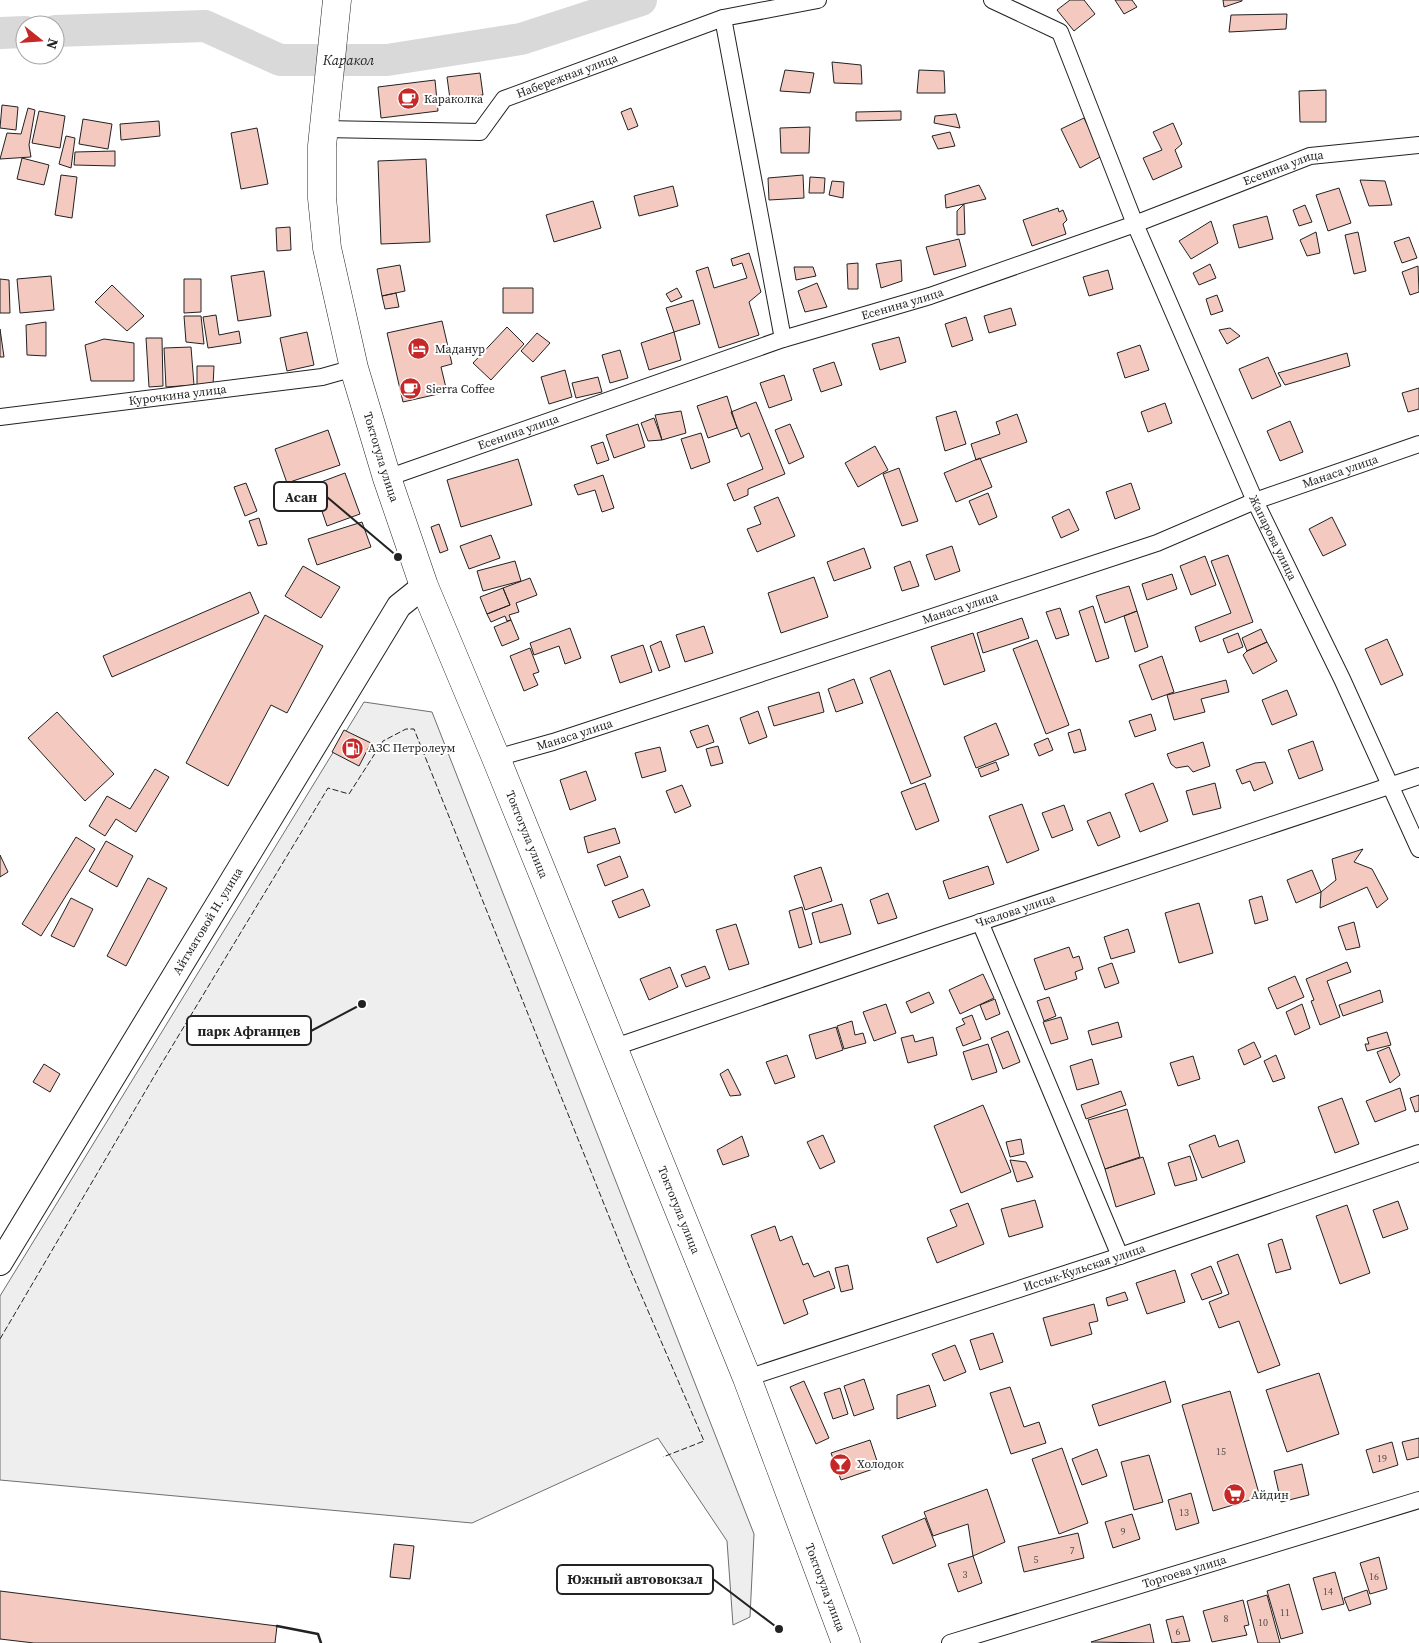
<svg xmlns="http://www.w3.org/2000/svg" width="1419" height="1643" viewBox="0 0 1419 1643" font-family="'Source Serif 4',serif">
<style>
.green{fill:#eee;stroke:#6f6f6f}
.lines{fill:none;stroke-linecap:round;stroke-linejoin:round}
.river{stroke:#d9d9d9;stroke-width:32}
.building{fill:#f3c9c0;stroke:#222}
.minor-casing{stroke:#222;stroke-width:18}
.secondary-casing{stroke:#222;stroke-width:26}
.trunk-casing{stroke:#222;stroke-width:29}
.minor{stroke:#fff;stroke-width:16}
.secondary{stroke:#fff;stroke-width:24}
.trunk{stroke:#fff;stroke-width:28}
.fence{stroke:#222;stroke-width:1;stroke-dasharray:6 2.5;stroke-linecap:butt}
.wall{stroke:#222;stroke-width:2.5}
.labels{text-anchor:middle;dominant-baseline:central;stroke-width:4;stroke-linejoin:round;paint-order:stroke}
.number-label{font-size:10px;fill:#564c4a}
.street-label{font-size:12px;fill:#222;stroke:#fff}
.poi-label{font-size:12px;fill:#222;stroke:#fff;text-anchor:start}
.water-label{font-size:14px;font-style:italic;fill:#222;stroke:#fff}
.leader{fill:none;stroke:#222;stroke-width:2}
.callout-dot{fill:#222;stroke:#fff;stroke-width:2}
.callout{fill:#fff;stroke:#222;stroke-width:2}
.callout-label{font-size:14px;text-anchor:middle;font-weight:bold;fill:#222}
</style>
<rect width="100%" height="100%" fill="#fff"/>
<path class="green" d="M364,702L432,712L754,1534L750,1617L733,1625L727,1541L658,1438L472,1523L0,1480V1296Z"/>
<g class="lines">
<g class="river">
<path id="s1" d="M55,31L205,26L280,60H387L521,39L641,0"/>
<path d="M0,33L25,32"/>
</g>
</g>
<path class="building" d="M1070,0H1084L1095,14L1074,31L1057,10Z
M1115,0H1132L1137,7L1124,14Z
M1223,0H1242V1L1224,7Z
M1287,14L1286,29L1229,32L1231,15Z
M832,62L861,65L862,84L834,83Z
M785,70L814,73L810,93L780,91Z
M919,70L944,71L945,93H917Z
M480,73L483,95L450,99L447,77Z
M435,80L438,111L381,118L378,87Z
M1326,90V122H1300L1299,91Z
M2,105L18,107L16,130L0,128Z
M28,108L35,110L29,145L31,157L0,159L7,133L21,134Z
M631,108L638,126L628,130L621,112Z
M39,111L65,116L60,148L32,143Z
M901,111V120L856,121V112Z
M956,114L960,128L934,123L935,116Z
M1084,118L1102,156L1080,168L1061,129Z
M83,119L112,124L108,149L79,144Z
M159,121L160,136L121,140L120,124Z
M1173,123L1182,144L1175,150L1182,167L1153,180L1143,158L1162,150L1153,132Z
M810,127L809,153H781L780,128Z
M257,128L268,184L241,189L231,133Z
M950,132L955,146L938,149L932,136Z
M66,136L75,138L71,168L59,164Z
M115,151V166L74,165L75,152Z
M22,158L49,165L44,185L17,179Z
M426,159L430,242L381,244L378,161Z
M61,175L77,177L72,218L55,215Z
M803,175L804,198L769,200L768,178Z
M810,177L825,178L824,193H809Z
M1360,180L1385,181L1392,205L1369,206Z
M832,181L844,182L843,198L829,195Z
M979,185L986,199L946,208L945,195Z
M673,186L678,206L639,216L634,196Z
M1339,188L1351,223L1328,231L1316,195Z
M593,201L601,228L554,242L546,215Z
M964,204L965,234L957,235V211Z
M1305,205L1312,222L1299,226L1293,210Z
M1058,208L1059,212L1063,210L1067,220L1063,224L1066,234L1032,246L1023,220Z
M1267,216L1273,239L1239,248L1233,225Z
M1211,221L1218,243L1191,259L1179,241Z
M290,227L291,250L277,251L276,228Z
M1316,232L1320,253L1307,256L1300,240Z
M1358,232L1366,271L1354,274L1345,235Z
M1409,237L1417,258L1402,263L1394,242Z
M959,239L966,266L934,275L926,247Z
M749,253L761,292L749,302L759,335L719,348L696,271L708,267L714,288L747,278L742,263L733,266L731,259Z
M901,260L902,281L881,288L876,264Z
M858,263V289H848L847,264Z
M1210,264L1216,278L1199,285L1193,273Z
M400,265L405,291L382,296L377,269Z
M1418,266L1419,292L1410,295L1402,272Z
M794,267H813L816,276L796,280Z
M1108,270L1113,289L1089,296L1083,277Z
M264,271L271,316L238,321L231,276Z
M51,276L54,310L20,313L17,279Z
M0,279L9,280L10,313H0Z
M184,279H201V312L184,313Z
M817,283L827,307L805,312L798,291Z
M112,285L144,316L127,331L95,302Z
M503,288H533V313H503Z
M677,288L682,297L671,302L666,294Z
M396,293L399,307L385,309L382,296Z
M1217,295L1223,311L1211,315L1206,299Z
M693,300L700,324L674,332L666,308Z
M1011,308L1016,325L989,333L984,316Z
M216,315L219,335L239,331L241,343L208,348L203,317Z
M184,316H201L204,344L186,342Z
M966,317L973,340L952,347L945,324Z
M442,321L452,364L441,367L447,392L403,402L387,333Z
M46,322V356L27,355L26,325Z
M507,327L524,344L491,380L473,363Z
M1230,328L1240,336L1227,344L1219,330Z
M0,329L4,357H0Z
M307,332L314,365L287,371L280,338Z
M674,332L681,360L649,370L641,343Z
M537,333L550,343L533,362L521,351Z
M899,337L906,362L880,370L872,344Z
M146,338H162L163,386L149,387Z
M104,339L134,343V381H91L85,345Z
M1140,345L1149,370L1125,378L1117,353Z
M191,347L194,385L166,387L164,348Z
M620,350L628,378L610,383L602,355Z
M1347,353L1350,366L1285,385L1278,373Z
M1268,357L1281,386L1252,399L1239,369Z
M834,362L842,385L821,392L813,369Z
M197,366H214L213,386H197Z
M565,370L572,397L549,404L541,377Z
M784,375L792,400L769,408L760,383Z
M598,377L602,392L576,398L572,383Z
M1419,388V409L1408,412L1402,393Z
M727,396L737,428L708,438L697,406Z
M756,402L785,474L748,489V495L734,501L727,484L763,469L749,433L741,437L731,412Z
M1165,403L1172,423L1148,432L1141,412Z
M681,411L686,433L662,440L655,415Z
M956,411L966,444L945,451L936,417Z
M1017,414L1027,442L976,460L971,444L1000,434L996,422Z
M654,418L662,440L648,441L641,423Z
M1290,421L1303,452L1280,461L1267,431Z
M638,424L645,447L614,458L606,435Z
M790,424L804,457L789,464L775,430Z
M328,430L340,465L287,483L275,449Z
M701,433L710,462L691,469L681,439Z
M603,442L609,460L597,464L591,446Z
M875,446L888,470L858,487L845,463Z
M980,458L992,487L956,502L944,473Z
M518,459L532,505L461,527L447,480Z
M899,468L918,521L902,526L883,474Z
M345,473L360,514L327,526L313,485Z
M603,475L614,508L602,512L595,490L578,495L574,485Z
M246,483L257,511L245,516L234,487Z
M1131,483L1140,509L1115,519L1106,492Z
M988,493L997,517L979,525L969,501Z
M778,497L795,536L757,552L747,529L761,524L754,507Z
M1069,509L1079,530L1061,538L1052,517Z
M1332,517L1346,545L1323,556L1309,529Z
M259,518L267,544L258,546L249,521Z
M362,522L371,547L317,565L308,539Z
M439,524L448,550L440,553L431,527Z
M491,535L500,558L469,569L460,546Z
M952,546L960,571L935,580L926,555Z
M864,548L871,568L834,581L827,562Z
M1228,555L1253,622L1200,642L1195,627L1231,613L1211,561Z
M1205,556L1216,585L1191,595L1180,566Z
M515,561L521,581L483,591L477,571Z
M910,561L919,586L902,591L894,567Z
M303,566L340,587L321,618L285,596Z
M1172,574L1177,589L1147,600L1142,584Z
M814,577L828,617L781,633L768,593Z
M530,578L537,595L516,603L519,612L509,615L511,620L507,621L505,616L491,622L487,614L510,605L503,588Z
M1129,586L1137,611L1105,623L1096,596Z
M503,588L510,605L487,614L480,597Z
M250,592L259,613L112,677L103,656Z
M1093,606L1109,658L1096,662L1079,611Z
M1060,608L1069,635L1056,639L1046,612Z
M1137,611L1148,647L1135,652L1124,616Z
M265,615L323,646L287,713L271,705L228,786L186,763Z
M1022,618L1029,638L983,653L977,633Z
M511,620L519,639L502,646L494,627Z
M704,626L713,653L685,662L676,635Z
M570,628L581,658L565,664L559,646L534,655L530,643Z
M1261,629L1267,642L1247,651L1242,638Z
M973,633L985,671L944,685L931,647Z
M1238,633L1243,647L1228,653L1223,639Z
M1387,639L1403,675L1381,685L1365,649Z
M1037,640L1069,725L1046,734L1013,649Z
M661,641L670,667L659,671L650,646Z
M1267,642L1277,661L1253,674L1243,655L1247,651Z
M643,645L652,672L620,683L611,656Z
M530,648L539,672L533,674L538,685L524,691L510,656Z
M1162,656L1174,692L1152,700L1139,665Z
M890,670L931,776L911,784L870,678Z
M854,679L863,703L836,712L828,689Z
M1226,680L1229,692L1201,699L1205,712L1174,720L1167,695Z
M1287,690L1297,715L1272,725L1262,700Z
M819,692L824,712L774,726L768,707Z
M758,711L767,737L749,744L740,718Z
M57,712L114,774L85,801L28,738Z
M1151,714L1156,730L1135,737L1129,721Z
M996,723L1009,755L976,768L964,737Z
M708,725L714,742L697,748L690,731Z
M1080,729L1086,750L1074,753L1068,733Z
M344,730L371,743L359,766L332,752Z
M1048,738L1053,750L1039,756L1034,744Z
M1313,741L1323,770L1299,779L1288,750Z
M1203,742L1210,766L1193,772L1188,766L1176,768L1171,764L1167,754Z
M718,746L723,763L711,766L706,749Z
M660,747L666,771L642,778L635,753Z
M996,762L999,770L981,777L978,769Z
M1265,762L1273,783L1254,791L1250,781L1242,784L1236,770L1255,763Z
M155,769L169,777L136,832L116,819L105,836L89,826L107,796L130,809Z
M586,771L596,800L570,810L560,780Z
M925,783L939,821L916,830L901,792Z
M1153,783L1168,821L1140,832L1125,794Z
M1215,783L1221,808L1193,815L1186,791Z
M682,785L691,806L675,813L666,791Z
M1022,804L1039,850L1007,863L989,816Z
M1064,805L1073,830L1052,838L1042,813Z
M1110,812L1120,837L1098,846L1087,821Z
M615,828L620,843L588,853L584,837Z
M76,837L95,849L41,936L22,924Z
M106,841L133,856L117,887L89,871Z
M1363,849L1354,862L1372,869L1388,899L1377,908L1367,887L1320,908L1321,892L1336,880L1332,859Z
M0,855L8,872L0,877Z
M620,856L628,877L605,886L597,865Z
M988,866L994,884L949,899L943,881Z
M821,867L832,901L805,910L794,876Z
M1312,870L1321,892L1296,903L1287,880Z
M148,878L167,888L126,966L107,956Z
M643,889L650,906L619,918L612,901Z
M888,893L897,918L878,924L870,900Z
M1262,896L1268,920L1255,924L1249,900Z
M71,898L93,909L74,947L51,936Z
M1199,903L1213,953L1179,963L1165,913Z
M842,904L851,934L820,943L812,913Z
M802,907L812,944L799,948L789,911Z
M1354,922L1360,947L1346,950L1338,927Z
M736,924L749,964L729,970L716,930Z
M1128,929L1135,952L1111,959L1104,937Z
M1069,947L1073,958L1079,956L1083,969L1075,972L1077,979L1045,990L1034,959Z
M1347,962L1351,972L1327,981L1340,1017L1320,1025L1311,1001L1314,1000L1306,979Z
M1112,963L1119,983L1105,988L1098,968Z
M705,966L710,978L686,987L681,975Z
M670,967L678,987L649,1000L640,979Z
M983,974L994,998L960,1014L949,990Z
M1295,976L1304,997L1277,1009L1268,988Z
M1380,990L1383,1002L1343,1016L1339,1005Z
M929,992L934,1003L911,1013L906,1002Z
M1049,997L1056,1016L1044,1021L1037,1001Z
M995,999L1000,1014L986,1020L980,1005Z
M886,1004L896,1033L874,1041L863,1012Z
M1302,1004L1310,1028L1295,1035L1286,1012Z
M972,1015L981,1039L963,1046L956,1028L965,1024L962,1019Z
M1061,1017L1068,1039L1051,1044L1043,1022Z
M852,1021L855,1035L863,1033L866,1043L844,1049L837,1026Z
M1118,1022L1122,1037L1092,1045L1088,1031Z
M836,1027L843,1050L816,1059L809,1035Z
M1008,1031L1020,1062L1003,1069L991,1038Z
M1387,1032L1391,1045L1367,1051L1365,1044H1369L1367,1038Z
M913,1035L915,1042L933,1037L937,1055L908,1063L901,1038Z
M1254,1042L1261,1057L1244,1065L1238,1050Z
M988,1044L997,1072L972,1080L963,1052Z
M1389,1047L1400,1075L1390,1083L1377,1052Z
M787,1055L795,1077L775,1084L766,1062Z
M1276,1055L1285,1078L1273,1082L1264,1061Z
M1193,1056L1200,1079L1178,1086L1170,1063Z
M1092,1059L1099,1084L1077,1090L1070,1066Z
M44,1064L60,1074L50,1092L33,1082Z
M728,1069L741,1095L730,1096L720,1074Z
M1400,1088L1406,1110L1375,1122L1366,1101Z
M1121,1091L1126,1105L1086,1119L1081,1105Z
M1419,1095V1111L1415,1112L1410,1098Z
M1342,1098L1359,1144L1335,1153L1318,1107Z
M983,1105L1011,1172L961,1193L934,1126Z
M1127,1109L1140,1157L1105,1169L1088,1120Z
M823,1135L835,1162L820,1169L807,1142Z
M1215,1135L1219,1147L1238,1140L1245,1162L1202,1178L1189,1145Z
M742,1136L749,1156L723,1165L717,1150Z
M1021,1139L1024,1154L1010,1157L1006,1142Z
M1190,1156L1197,1180L1175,1186L1168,1163Z
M1143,1157L1155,1194L1116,1207L1105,1169Z
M1010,1160L1026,1162L1033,1177L1017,1182Z
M1035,1200L1043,1227L1009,1237L1001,1209Z
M1398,1201L1408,1229L1383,1238L1373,1210Z
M968,1203L984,1244L937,1263L927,1238L957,1226L950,1210Z
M1347,1205L1370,1273L1340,1284L1316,1216Z
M775,1226L780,1241L792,1236L803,1265L808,1263L814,1277L829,1271L835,1288L803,1300L808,1314L784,1324L751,1235Z
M1282,1239L1291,1269L1276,1273L1268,1244Z
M1238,1254L1280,1365L1258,1373L1239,1321L1219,1328L1209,1302L1229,1294L1217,1262Z
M848,1265L853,1289L841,1292L835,1268Z
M1211,1266L1222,1293L1202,1300L1191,1274Z
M1175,1270L1185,1302L1147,1314L1136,1283Z
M1125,1292L1128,1300L1108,1306L1106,1298Z
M1094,1304L1098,1321L1089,1323L1092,1334L1051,1346L1043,1318Z
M993,1333L1003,1362L980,1370L970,1340Z
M955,1345L966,1372L944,1381L932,1354Z
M1319,1373L1339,1434L1287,1452L1266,1390Z
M864,1379L874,1409L854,1416L844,1386Z
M804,1381L829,1438L816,1444L790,1387Z
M1165,1381L1171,1402L1099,1426L1092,1405Z
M929,1385L936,1406L897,1419V1395Z
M1010,1387L1024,1427L1039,1422L1046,1443L1011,1454L990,1393Z
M840,1388L848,1414L833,1419L824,1393Z
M1230,1391L1260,1497L1213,1511L1182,1405Z
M1419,1438V1457L1407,1460L1402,1442Z
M870,1440L879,1467L841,1480L831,1453Z
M1392,1442L1398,1465L1373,1473L1366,1450Z
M1062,1448L1088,1523L1059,1534L1032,1459Z
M1097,1449L1107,1476L1082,1485L1072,1459Z
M1149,1455L1163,1502L1134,1510L1121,1462Z
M1302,1464L1309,1495L1281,1502L1274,1471Z
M987,1489L1005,1542L973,1556L968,1524L933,1536L924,1512Z
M1191,1493L1199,1523L1176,1530L1168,1500Z
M1132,1514L1140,1539L1113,1548L1105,1522Z
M925,1518L936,1546L893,1564L882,1536Z
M1078,1533L1084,1558L1024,1572L1018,1547Z
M394,1544L414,1546L410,1579L390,1577Z
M973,1556L982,1583L958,1592L948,1564Z
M1379,1557L1387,1589L1370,1594L1360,1563Z
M1335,1572L1344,1604L1322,1610L1313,1578Z
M1289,1584L1303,1633L1281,1639L1267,1591Z
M1367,1590L1371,1604L1349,1611L1344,1598Z
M0,1591L277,1626L275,1643H34L0,1639Z
M1267,1595L1280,1643H1258L1247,1601Z
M1243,1600L1249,1625L1244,1626L1247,1635L1212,1642L1203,1611Z
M1183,1616L1190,1641L1172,1643L1166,1620Z
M1150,1624L1154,1643L1091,1642Z"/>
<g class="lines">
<defs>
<g id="minor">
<path id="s2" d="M992,0L1060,32L1135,224L1255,501L1342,679L1419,849"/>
<path d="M723,18L783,339"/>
<path id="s3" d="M324,129L480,132L504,99L723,18L818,0"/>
<path id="s4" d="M0,417L322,377L354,368"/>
<path id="s5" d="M387,478L783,339L930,296L1135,224L1310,156L1419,145"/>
<path id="s6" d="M496,758L553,742L1157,543L1255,501L1419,444"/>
<path d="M980,922L1120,1256"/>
<path id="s7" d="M612,1048L942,935L1419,776"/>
<path id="s8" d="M747,1378L1120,1256L1419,1153"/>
<path id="s9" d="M950,1643L1419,1500"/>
</g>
<g id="secondary">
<path id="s10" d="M0,1263L399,606L424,586"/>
</g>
<g id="trunk">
<path id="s11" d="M337,0L322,146V198L327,248L354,368L387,478L424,586L496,758L747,1378L846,1643"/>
</g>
</defs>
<use href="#minor" class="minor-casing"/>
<use href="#secondary" class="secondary-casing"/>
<use href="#trunk" class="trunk-casing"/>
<use href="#minor" class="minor"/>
<use href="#secondary" class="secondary"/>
<use href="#trunk" class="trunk"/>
<path class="fence" d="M0,1339L159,1068L328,788L349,794L383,741L406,729H414L630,1269L704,1441L663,1457"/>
<path class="wall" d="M277,1626L318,1634L321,1643"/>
</g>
<defs>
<symbol id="cafe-disc" viewBox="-11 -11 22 22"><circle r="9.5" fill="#c62828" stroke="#fff"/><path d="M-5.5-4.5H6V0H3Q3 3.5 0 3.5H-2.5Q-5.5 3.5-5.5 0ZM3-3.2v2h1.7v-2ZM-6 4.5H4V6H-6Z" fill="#fff"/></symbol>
<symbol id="hotel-disc" viewBox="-11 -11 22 22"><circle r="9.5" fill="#c62828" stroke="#fff"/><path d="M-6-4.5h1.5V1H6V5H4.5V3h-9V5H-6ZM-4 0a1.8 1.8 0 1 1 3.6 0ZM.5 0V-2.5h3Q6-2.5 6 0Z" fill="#fff"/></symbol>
<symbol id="fuel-disc" viewBox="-11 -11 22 22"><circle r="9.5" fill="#c62828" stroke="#fff"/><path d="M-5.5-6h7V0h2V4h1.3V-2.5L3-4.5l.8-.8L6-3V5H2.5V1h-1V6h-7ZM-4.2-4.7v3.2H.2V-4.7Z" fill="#fff"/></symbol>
<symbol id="bar-disc" viewBox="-11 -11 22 22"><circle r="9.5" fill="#c62828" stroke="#fff"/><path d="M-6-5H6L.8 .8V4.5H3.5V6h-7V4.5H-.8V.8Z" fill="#fff"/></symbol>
<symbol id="supermarket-disc" viewBox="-11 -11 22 22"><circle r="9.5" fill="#c62828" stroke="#fff"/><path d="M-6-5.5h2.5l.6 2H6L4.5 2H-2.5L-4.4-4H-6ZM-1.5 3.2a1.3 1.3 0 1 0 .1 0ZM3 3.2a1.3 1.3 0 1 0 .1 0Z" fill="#fff"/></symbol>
</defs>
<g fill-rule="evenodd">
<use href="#cafe-disc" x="396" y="86" width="25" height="25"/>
<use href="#hotel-disc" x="406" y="336" width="25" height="25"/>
<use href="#cafe-disc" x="398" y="376" width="25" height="25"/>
<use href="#fuel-disc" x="340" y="736" width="25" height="25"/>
<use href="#bar-disc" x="828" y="1452" width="25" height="25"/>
<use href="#supermarket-disc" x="1222" y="1482" width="25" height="25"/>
</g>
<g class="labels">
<g class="number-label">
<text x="1221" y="1451">15</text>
<text x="1382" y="1458">19</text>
<text x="1184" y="1512">13</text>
<text x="1123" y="1531">9</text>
<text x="1072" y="1550">7</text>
<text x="1036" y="1559">5</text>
<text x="965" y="1574">3</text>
<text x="1374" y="1576">16</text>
<text x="1328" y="1591">14</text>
<text x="1285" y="1612">11</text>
<text x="1226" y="1618">8</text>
<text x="1263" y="1622">10</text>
<text x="1178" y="1631">6</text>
</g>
<g class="street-label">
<text stroke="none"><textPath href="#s3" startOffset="264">Набережная улица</textPath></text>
<text stroke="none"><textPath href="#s5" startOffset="949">Есенина улица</textPath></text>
<text stroke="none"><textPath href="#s5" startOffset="544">Есенина улица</textPath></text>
<text stroke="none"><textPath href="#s4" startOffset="179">Курочкина улица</textPath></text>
<text stroke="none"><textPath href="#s5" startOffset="139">Есенина улица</textPath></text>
<text stroke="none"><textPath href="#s11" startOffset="465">Токтогула улица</textPath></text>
<text stroke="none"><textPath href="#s6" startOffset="892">Манаса улица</textPath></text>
<text stroke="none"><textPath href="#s2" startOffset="624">Жапарова улица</textPath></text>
<text stroke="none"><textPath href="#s6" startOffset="488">Манаса улица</textPath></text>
<text stroke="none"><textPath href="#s6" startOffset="82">Манаса улица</textPath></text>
<text stroke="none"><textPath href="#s11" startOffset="870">Токтогула улица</textPath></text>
<text stroke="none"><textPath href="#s7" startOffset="426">Чкалова улица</textPath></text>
<text stroke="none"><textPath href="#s10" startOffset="400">Айтматовой Н. улица</textPath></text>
<text stroke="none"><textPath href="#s11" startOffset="1275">Токтогула улица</textPath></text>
<text stroke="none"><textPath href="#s8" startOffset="355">Иссык-Кульская улица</textPath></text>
<text stroke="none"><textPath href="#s9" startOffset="245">Торгоева улица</textPath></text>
<text stroke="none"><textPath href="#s11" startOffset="1680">Токтогула улица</textPath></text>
</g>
<g class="poi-label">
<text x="424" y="99">Караколка</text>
<text x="435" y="349">Маданур</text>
<text x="426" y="389">Sierra Coffee</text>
<text x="368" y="748">АЗС Петролеум</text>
<text x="857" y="1464">Холодок</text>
<text x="1251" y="1495">Айдин</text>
</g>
<g class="water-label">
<text stroke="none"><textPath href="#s1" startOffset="301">Каракол</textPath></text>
</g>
</g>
<path class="leader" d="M398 557L327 497M362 1004L311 1031M779 1629L713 1579"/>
<g class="callout-dot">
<circle cx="398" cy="557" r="5"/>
<circle cx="362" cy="1004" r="5"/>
<circle cx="779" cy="1629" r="5"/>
</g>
<g class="callout">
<rect x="274" y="482" width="53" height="29" rx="5"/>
<rect x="187" y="1016" width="124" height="29" rx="5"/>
<rect x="557" y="1565" width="156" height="29" rx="5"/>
</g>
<g class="callout-label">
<text x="301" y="502">Асан</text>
<text x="249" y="1036">парк Афганцев</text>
<text x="635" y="1584">Южный автовокзал</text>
</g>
<g transform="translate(40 40) rotate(107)"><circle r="24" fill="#ffffff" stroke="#a7a7a7"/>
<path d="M0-4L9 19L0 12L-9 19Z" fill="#c62828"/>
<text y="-8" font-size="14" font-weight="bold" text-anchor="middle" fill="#222222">N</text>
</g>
</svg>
